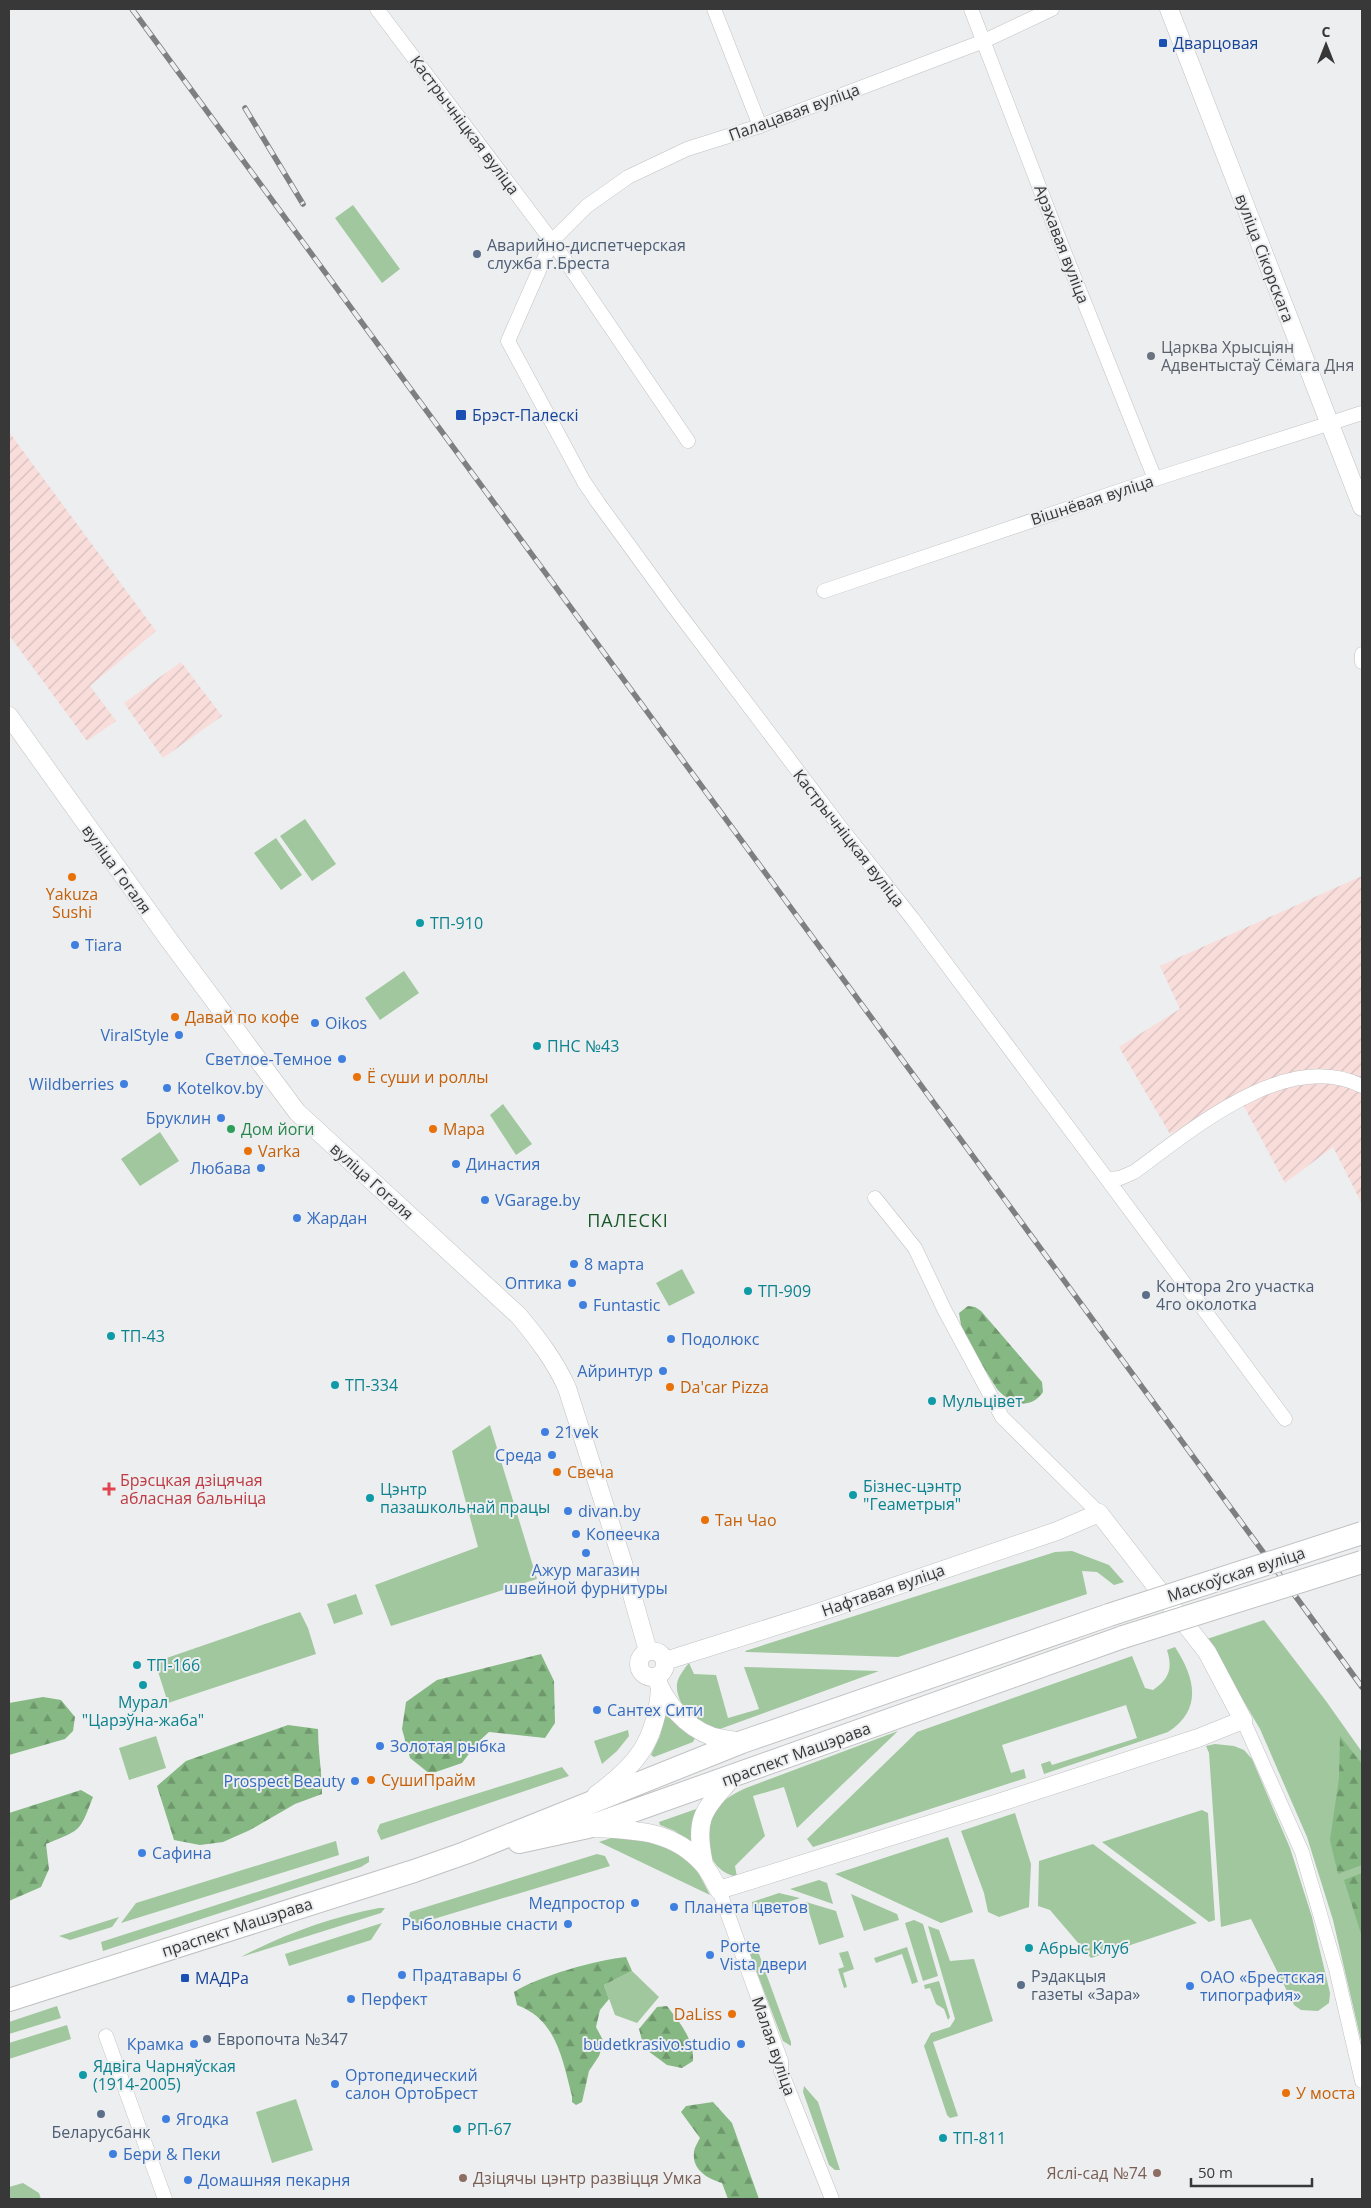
<svg xmlns="http://www.w3.org/2000/svg" width="1371" height="2208" viewBox="0 0 1371 2208" font-family="'Open Sans',sans-serif">
<style>
.industrial{fill:url(#industrial-furrows)}
.green{fill:#a0c79e}
.forest{fill:url(#forest-firs)}
.lines{fill:none;stroke-linecap:round;stroke-linejoin:round}
.minor-casing{stroke:#c0c1c2;stroke-width:15}
.tertiary-casing{stroke:#c0c1c2;stroke-width:19}
.primary-casing{stroke:#c0c1c2;stroke-width:24}
.minor{stroke:#fff;stroke-width:14}
.tertiary{stroke:#fff;stroke-width:18}
.primary{stroke:#fff;stroke-width:22}
.rail-casing{stroke:#7e7f80;stroke-width:5.5}
.rail{stroke:#edeeef;stroke-width:4;stroke-dasharray:11;stroke-linecap:butt}
.primary-bridge-casing{stroke:#c0c1c2;stroke-width:24;stroke-linecap:butt}
.primary-bridge{stroke:#fff;stroke-width:22}
.transit-dot{fill:#1a4fb4;stroke:#edeeef;stroke-width:2}
.service-dot{fill:#5c6f8a;stroke:#edeeef;stroke-width:2}
.worship-dot{fill:#6b7280;stroke:#edeeef;stroke-width:2}
.food-dot{fill:#e8710a;stroke:#edeeef;stroke-width:2}
.culture-dot{fill:#0f9aa8;stroke:#edeeef;stroke-width:2}
.shop-dot{fill:#3f7fe0;stroke:#edeeef;stroke-width:2}
.leisure-dot{fill:#2e9e5b;stroke:#edeeef;stroke-width:2}
.health-dot{fill:#e0444e;stroke:#edeeef;stroke-width:2}
.education-dot{fill:#8d6e63;stroke:#edeeef;stroke-width:2}
.labels{text-anchor:middle;dominant-baseline:central;stroke-width:4;stroke-linejoin:round;paint-order:stroke}
.transit-label{font-size:16px;fill:#164399;stroke:#edeeef;text-anchor:start}
.street-label{font-size:16px;fill:#383839;stroke:#edeeef}
.service-label{font-size:16px;fill:#4e5e75;stroke:#edeeef;text-anchor:start}
.worship-label{font-size:16px;fill:#5b616d;stroke:#edeeef;text-anchor:start}
.food-label{font-size:16px;fill:#c56008;stroke:#edeeef;text-anchor:start}
.culture-label{font-size:16px;fill:#0d838f;stroke:#edeeef;text-anchor:start}
.shop-label{font-size:16px;fill:#366cbe;stroke:#edeeef;text-anchor:start}
.leisure-label{font-size:16px;fill:#27864d;stroke:#edeeef;text-anchor:start}
.health-label{font-size:16px;fill:#be3a42;stroke:#edeeef;text-anchor:start}
.education-label{font-size:16px;fill:#785e54;stroke:#edeeef;text-anchor:end}
.neighbourhood-label{font-size:18px;letter-spacing:1px;fill:#185829;stroke:#edeeef}
</style>
<defs>
<pattern id="industrial-furrows" width="10" height="10" patternUnits="userSpaceOnUse" patternTransform="scale(1.25)"><rect width="10" height="10" fill="#f8dddb"/><path d="M-1 1l2-2M0 10L10 0M9 11l2-2" fill="none" stroke="#d5bebd"/></pattern>
<pattern id="forest-firs" width="22" height="20" patternUnits="userSpaceOnUse" patternTransform="scale(1.25)"><rect width="22" height="20" fill="#85b883"/><path d="M5 1l3.5 6h-7zM16 11l3.5 6h-7z" fill="#6e976c"/></pattern>
</defs>
<rect width="100%" height="100%" fill="#edeeef"/>
<path class="industrial" d="M9,432L156,631L90,686L116,721L87,741L9,635Z
M181,662L222,716L163,758L124,703Z
M1362,876V1204L1333,1147L1285,1183L1239,1097L1170,1134L1119,1047L1180,1009L1160,966Z"/>
<path class="green" d="M353,205L400,269L382,283L335,218Z
M305,819L336,864L312,881L280,836Z
M276,838L302,875L281,890L254,853Z
M404,971L419,993L380,1020L365,998Z
M503,1104L532,1144L516,1155L490,1115Z
M160,1132L179,1161L140,1186L121,1159Z
M682,1269L695,1293L669,1306L656,1283Z
M490,1425L537,1579L391,1626L375,1585L478,1547L452,1451Z
M1072,1551L1109,1565L1124,1582L1114,1585L1097,1572L1082,1571L1087,1594L898,1657L746,1652L745,1651L1055,1552Z
M356,1594L363,1614L334,1624L327,1604Z
M300,1612L308,1628L316,1654L168,1703L155,1662Z
M1264,1620L1326,1701L1362,1752V2045L1333,1920L1307,1837L1260,1729L1207,1639Z
M1175,1647C1195,1678 1203,1709 1168,1732L1044,1774L1041,1764L1050,1761L1052,1765L1137,1738L1126,1705L1002,1745L1011,1773L1024,1769L1026,1778L813,1847L807,1839L917,1732L1132,1656L1145,1688L1153,1690C1169,1679 1173,1669 1167,1650Z
M689,1663L694,1674L716,1675L728,1718L759,1709L744,1667L879,1671L720,1729C700,1727 675,1707 677,1684C678,1677 684,1669 689,1663Z
M667,1714L677,1725L695,1738L693,1742L654,1757L651,1755L660,1736L664,1718Z
M628,1730L629,1736L617,1751L602,1764L594,1741Z
M898,1731L797,1828L784,1787L753,1796L765,1836L735,1866L737,1877C712,1871 704,1849 710,1825C710,1822 711,1817 712,1814C720,1801 733,1794 746,1788Z
M156,1736L166,1768L129,1780L119,1748Z
M1215,1744L1234,1746L1244,1750L1252,1759L1290,1848L1312,1917L1330,1993L1329,2003L1318,2011L1301,2010L1294,2005L1251,1919L1221,1927L1209,1753L1206,1746Z
M562,1767L569,1776L381,1840L377,1831L380,1824Z
M699,1808L692,1842L689,1843L675,1831L660,1825L659,1822Z
M1202,1810L1208,1813L1215,1920L1209,1922L1102,1842Z
M1015,1813L1031,1864L1029,1907L999,1917L988,1912L984,1893L961,1831Z
M614,1837L659,1841L689,1860L698,1872L710,1895L599,1842Z
M948,1837L973,1912L941,1923L835,1874Z
M336,1841L339,1855L121,1923L136,1903Z
M1093,1844L1197,1923L1091,1958L1050,1910L1038,1906L1039,1861Z
M597,1854L605,1856L610,1866L407,1927L410,1912Z
M369,1856V1862L361,1867L103,1951L101,1942Z
M819,1880L827,1883L833,1904L790,1889Z
M779,1893L800,1898L753,1914L752,1902Z
M851,1894L897,1914L899,1920L864,1931Z
M806,1902L836,1911L844,1937L819,1945Z
M379,1908H385L381,1913L241,1957C284,1934 332,1917 379,1908Z
M119,1917L112,1927L70,1940L59,1936Z
M914,1920L923,1924L938,1976L923,1981L905,1923Z
M382,1923L371,1940L289,1966L285,1954Z
M928,1926L939,1930L950,1961L974,1959L993,2021L933,2042L958,2116L950,2118L947,2115L924,2046L931,2033L950,2027L955,2019Z
M755,1943L791,2042V2046L783,2041L748,1949L750,1945Z
M907,1947L918,1982L912,1984L902,1954L876,1963L874,1958Z
M848,1951L854,1969L843,1973L847,1987L844,1988L838,1969L844,1967L839,1953Z
M632,1971L659,1997L637,2023L615,2015L604,1985Z
M939,1981L950,2017L948,2020L944,2009L936,2004L930,1988L925,1989L924,1985Z
M57,2006L61,2018L9,2034V2022Z
M67,2025L71,2039L9,2059V2043Z
M804,2086L818,2102L840,2170H835L829,2165L803,2092Z
M296,2099L313,2150L272,2163L256,2112Z
M23,2183L39,2193L41,2199H9V2187Z"/>
<path class="forest" d="M968,1306L975,1307L981,1311L1042,1382L1043,1392C1030,1411 1010,1404 997,1389L967,1341L962,1331L959,1313Z
M541,1654L554,1681L555,1723L545,1738L489,1732L477,1743L462,1763L430,1774L410,1758L402,1729L406,1702L437,1680Z
M43,1697L61,1700L75,1717L73,1731L65,1739L9,1755V1703Z
M288,1725L318,1729C318,1751 322,1772 322,1794L295,1804L250,1830L223,1842L200,1845L174,1840L157,1786L186,1761Z
M1340,1736L1362,1764V1865L1338,1874L1330,1840L1339,1778Z
M81,1790L93,1797C79,1833 82,1829 46,1844L49,1869L41,1887L9,1901V1813Z
M1362,1873V1937L1344,1880Z
M626,1957L632,1971L604,1985L609,1999L600,2010L596,2027L604,2042L599,2056L589,2071L582,2102L576,2105L572,2102V2096C562,2059 557,2020 517,2005L514,1992C539,1976 596,1960 626,1957Z
M667,2006C680,2023 694,2039 693,2061L682,2068L667,2065L644,2048L639,2029L657,2007Z
M713,2102L732,2123L759,2199H728L722,2183C708,2179 692,2170 694,2153C694,2148 698,2142 700,2138L681,2112L686,2106Z"/>
<g class="lines">
<defs>
<path id="minor" d="M377,9L552,241L688,441
M714,9L760,126
M971,9L1063,249L1155,479
M1052,9L984,41L760,126L687,149L628,177L587,206L552,241L508,341L584,482L599,504L674,607L841,828L912,918L1107,1179L1120,1178L1134,1172C1192,1130 1286,1048 1362,1086
M824,591L1155,479L1362,413
M1362,654V662
M1107,1179L1285,1419
M875,1198L915,1248L944,1309L1002,1417L1099,1513
M1243,1720L1302,1852L1336,1969L1362,2081
M719,1890L781,2061V2071L832,2199
M106,2036L165,2199"/>
<path id="tertiary" d="M1169,9L1362,507
M9,716L169,940L297,1112L519,1316C538,1339 555,1361 567,1388L623,1563L648,1651
M639 1664a13 13 0 1 1 26 0a13 13 0 1 1-26 0Z
M656,1677C664,1702 686,1727 711,1736C721,1739 732,1740 742,1742
M596,1795C637,1765 656,1741 660,1689
M594,1828C635,1830 673,1830 703,1864C710,1872 714,1882 719,1890L1001,1802L1198,1738L1243,1720L1207,1652L1099,1513L1057,1531L820,1612L665,1661
M704,1864C694,1817 703,1811 733,1777"/>
<path id="primary" d="M519,1842L588,1827L1123,1637
M9,2000L414,1871L465,1853L742,1742L1109,1615"/>
</defs>
<use href="#minor" class="minor-casing"/>
<use href="#tertiary" class="tertiary-casing"/>
<use href="#primary" class="primary-casing"/>
<use href="#minor" class="minor"/>
<use href="#tertiary" class="tertiary"/>
<use href="#primary" class="primary"/>
<defs>
<path id="rail" d="M132,9L1362,1687
M245,108L303,204"/>
</defs>
<use href="#rail" class="rail-casing"/>
<use href="#rail" class="rail"/>
<defs>
<path id="primary-bridge" d="M1109,1615L1362,1533
M1123,1637L1362,1562"/>
</defs>
<use href="#primary-bridge" class="primary-bridge-casing"/>
<use href="#primary-bridge" class="primary-bridge"/>
</g>
<g class="transit-dot">
<rect x="1158" y="38" width="10" height="10" rx="2.5"/>
<rect x="455" y="409" width="12" height="12" rx="2.5"/>
<rect x="180" y="1973" width="10" height="10" rx="2.5"/>
</g>
<g class="service-dot">
<circle cx="477" cy="254" r="5"/>
<circle cx="1146" cy="1295" r="5"/>
<circle cx="1021" cy="1985" r="5"/>
<circle cx="207" cy="2039" r="5"/>
<circle cx="101" cy="2114" r="5"/>
</g>
<circle class="worship-dot" cx="1151" cy="356" r="5"/>
<g class="food-dot">
<circle cx="72" cy="877" r="5"/>
<circle cx="175" cy="1017" r="5"/>
<circle cx="357" cy="1077" r="5"/>
<circle cx="433" cy="1129" r="5"/>
<circle cx="248" cy="1151" r="5"/>
<circle cx="670" cy="1387" r="5"/>
<circle cx="557" cy="1472" r="5"/>
<circle cx="705" cy="1520" r="5"/>
<circle cx="371" cy="1780" r="5"/>
<circle cx="732" cy="2014" r="5"/>
<circle cx="1286" cy="2093" r="5"/>
</g>
<g class="culture-dot">
<circle cx="420" cy="923" r="5"/>
<circle cx="537" cy="1046" r="5"/>
<circle cx="748" cy="1291" r="5"/>
<circle cx="111" cy="1336" r="5"/>
<circle cx="335" cy="1385" r="5"/>
<circle cx="932" cy="1401" r="5"/>
<circle cx="853" cy="1495" r="5"/>
<circle cx="370" cy="1498" r="5"/>
<circle cx="137" cy="1665" r="5"/>
<circle cx="143" cy="1685" r="5"/>
<circle cx="1029" cy="1948" r="5"/>
<circle cx="83" cy="2075" r="5"/>
<circle cx="457" cy="2129" r="5"/>
<circle cx="943" cy="2138" r="5"/>
</g>
<g class="shop-dot">
<circle cx="75" cy="945" r="5"/>
<circle cx="315" cy="1023" r="5"/>
<circle cx="179" cy="1035" r="5"/>
<circle cx="342" cy="1059" r="5"/>
<circle cx="124" cy="1084" r="5"/>
<circle cx="167" cy="1088" r="5"/>
<circle cx="221" cy="1118" r="5"/>
<circle cx="456" cy="1164" r="5"/>
<circle cx="261" cy="1168" r="5"/>
<circle cx="485" cy="1200" r="5"/>
<circle cx="297" cy="1218" r="5"/>
<circle cx="574" cy="1264" r="5"/>
<circle cx="572" cy="1283" r="5"/>
<circle cx="583" cy="1305" r="5"/>
<circle cx="671" cy="1339" r="5"/>
<circle cx="663" cy="1371" r="5"/>
<circle cx="545" cy="1432" r="5"/>
<circle cx="552" cy="1455" r="5"/>
<circle cx="568" cy="1511" r="5"/>
<circle cx="576" cy="1534" r="5"/>
<circle cx="586" cy="1553" r="5"/>
<circle cx="597" cy="1710" r="5"/>
<circle cx="380" cy="1746" r="5"/>
<circle cx="355" cy="1781" r="5"/>
<circle cx="142" cy="1853" r="5"/>
<circle cx="635" cy="1903" r="5"/>
<circle cx="674" cy="1907" r="5"/>
<circle cx="568" cy="1924" r="5"/>
<circle cx="710" cy="1955" r="5"/>
<circle cx="402" cy="1975" r="5"/>
<circle cx="1190" cy="1986" r="5"/>
<circle cx="351" cy="1999" r="5"/>
<circle cx="194" cy="2044" r="5"/>
<circle cx="741" cy="2044" r="5"/>
<circle cx="335" cy="2084" r="5"/>
<circle cx="166" cy="2119" r="5"/>
<circle cx="113" cy="2154" r="5"/>
<circle cx="188" cy="2180" r="5"/>
</g>
<circle class="leisure-dot" cx="231" cy="1129" r="5"/>
<path class="health-dot" d="M106.5 1481.5h5v5h5v5h-5v5h-5v-5h-5v-5h5z"/>
<g class="education-dot">
<circle cx="1157" cy="2173" r="5"/>
<circle cx="463" cy="2178" r="5"/>
</g>
<g class="labels">
<g class="transit-label">
<text x="1173" y="43">Дварцовая</text>
<text x="472" y="415">Брэст-Палескі</text>
<text x="195" y="1978">МАДРа</text>
</g>
<g class="street-label">
<text transform="translate(794 112) rotate(-20)">Палацавая вуліца</text>
<text transform="translate(465 125) rotate(53)">Кастрычніцкая вуліца</text>
<text transform="translate(1062 244) rotate(69)">Арэхавая вуліца</text>
<text transform="translate(1265 258) rotate(69)">вуліца Сікорскага</text>
<text transform="translate(1092 500) rotate(-18)">Вішнёвая вуліца</text>
<text transform="translate(849 838) rotate(52)">Кастрычніцкая вуліца</text>
<text transform="translate(117 869) rotate(54)">вуліца Гогаля</text>
<text transform="translate(372 1181) rotate(42)">вуліца Гогаля</text>
<text transform="translate(1236 1574) rotate(-18)">Маскоўская вуліца</text>
<text transform="translate(883 1590) rotate(-19)">Нафтавая вуліца</text>
<text transform="translate(796 1754) rotate(-20)">праспект Машэрава</text>
<text transform="translate(237 1927) rotate(-18)">праспект Машэрава</text>
<text transform="translate(774 2046) rotate(71)">Малая вуліца</text>
</g>
<g class="service-label">
<text x="487" y="245">Аварийно-диспетчерская<tspan x="487" dy="18">служба г.Бреста</tspan></text>
<text x="1156" y="1286">Контора 2го участка<tspan x="1156" dy="18">4го околотка</tspan></text>
<text x="1031" y="1976">Рэдакцыя<tspan x="1031" dy="18">газеты «Зара»</tspan></text>
<text x="217" y="2039">Европочта №347</text>
<text x="101" y="2132" text-anchor="middle">Беларусбанк</text>
</g>
<g class="worship-label">
<text x="1161" y="347">Царква Хрысціян<tspan x="1161" dy="18">Адвентыстаў Сёмага Дня</tspan></text>
</g>
<g class="food-label">
<text x="72" y="894" text-anchor="middle">Yakuza<tspan x="72" dy="18">Sushi</tspan></text>
<text x="185" y="1017">Давай по кофе</text>
<text x="367" y="1077">Ё суши и роллы</text>
<text x="443" y="1129">Мара</text>
<text x="258" y="1151">Varka</text>
<text x="680" y="1387">Da'car Pizza</text>
<text x="567" y="1472">Свеча</text>
<text x="715" y="1520">Тан Чао</text>
<text x="381" y="1780">СушиПрайм</text>
<text x="722" y="2014" text-anchor="end">DaLiss</text>
<text x="1296" y="2093">У моста</text>
</g>
<g class="culture-label">
<text x="430" y="923">ТП-910</text>
<text x="547" y="1046">ПНС №43</text>
<text x="758" y="1291">ТП-909</text>
<text x="121" y="1336">ТП-43</text>
<text x="345" y="1385">ТП-334</text>
<text x="942" y="1401">Мульцівет</text>
<text x="863" y="1486">Бізнес-цэнтр<tspan x="863" dy="18">"Геаметрыя"</tspan></text>
<text x="380" y="1489">Цэнтр<tspan x="380" dy="18">пазашкольнай працы</tspan></text>
<text x="147" y="1665">ТП-166</text>
<text x="143" y="1702" text-anchor="middle">Мурал<tspan x="143" dy="18">"Царэўна-жаба"</tspan></text>
<text x="1039" y="1948">Абрыс Клуб</text>
<text x="93" y="2066">Ядвіга Чарняўская<tspan x="93" dy="18">(1914-2005)</tspan></text>
<text x="467" y="2129">РП-67</text>
<text x="953" y="2138">ТП-811</text>
</g>
<g class="shop-label">
<text x="85" y="945">Tiara</text>
<text x="325" y="1023">Oikos</text>
<text x="169" y="1035" text-anchor="end">ViralStyle</text>
<text x="332" y="1059" text-anchor="end">Светлое-Темное</text>
<text x="114" y="1084" text-anchor="end">Wildberries</text>
<text x="177" y="1088">Kotelkov.by</text>
<text x="211" y="1118" text-anchor="end">Бруклин</text>
<text x="466" y="1164">Династия</text>
<text x="251" y="1168" text-anchor="end">Любава</text>
<text x="495" y="1200">VGarage.by</text>
<text x="307" y="1218">Жардан</text>
<text x="584" y="1264">8 марта</text>
<text x="562" y="1283" text-anchor="end">Оптика</text>
<text x="593" y="1305">Funtastic</text>
<text x="681" y="1339">Подолюкс</text>
<text x="653" y="1371" text-anchor="end">Айринтур</text>
<text x="555" y="1432">21vek</text>
<text x="542" y="1455" text-anchor="end">Среда</text>
<text x="578" y="1511">divan.by</text>
<text x="586" y="1534">Копеечка</text>
<text x="586" y="1570" text-anchor="middle">Ажур магазин<tspan x="586" dy="18">швейной фурнитуры</tspan></text>
<text x="607" y="1710">Сантех Сити</text>
<text x="390" y="1746">Золотая рыбка</text>
<text x="345" y="1781" text-anchor="end">Prospect Beauty</text>
<text x="152" y="1853">Сафина</text>
<text x="625" y="1903" text-anchor="end">Медпростор</text>
<text x="684" y="1907">Планета цветов</text>
<text x="558" y="1924" text-anchor="end">Рыболовные снасти</text>
<text x="720" y="1946">Porte<tspan x="720" dy="18">Vista двери</tspan></text>
<text x="412" y="1975">Прадтавары 6</text>
<text x="1200" y="1977">ОАО «Брестская<tspan x="1200" dy="18">типография»</tspan></text>
<text x="361" y="1999">Перфект</text>
<text x="184" y="2044" text-anchor="end">Крамка</text>
<text x="731" y="2044" text-anchor="end">budetkrasivo.studio</text>
<text x="345" y="2075">Ортопедический<tspan x="345" dy="18">салон ОртоБрест</tspan></text>
<text x="176" y="2119">Ягодка</text>
<text x="123" y="2154">Бери &amp; Пеки</text>
<text x="198" y="2180">Домашняя пекарня</text>
</g>
<g class="leisure-label">
<text x="241" y="1129">Дом йоги</text>
</g>
<g class="health-label">
<text x="120" y="1480">Брэсцкая дзіцячая<tspan x="120" dy="18">абласная бальніца</tspan></text>
</g>
<g class="education-label">
<text x="1147" y="2173">Яслі-сад №74</text>
<text x="473" y="2178" text-anchor="start">Дзіцячы цэнтр развіцця Умка</text>
</g>
<g class="neighbourhood-label">
<text x="628" y="1220">ПАЛЕСКІ</text>
</g>
</g>
<rect width="1371" height="2208" fill="none" stroke="#383839" stroke-width="20"/>
<g transform="translate(1326 45)" stroke="#edeeef" stroke-width="4" paint-order="stroke">
<path d="M0-4L9 19L0 12L-9 19Z" fill="#383839"/>
<text y="-8" font-size="14" font-weight="bold" text-anchor="middle" fill="#383839">С</text>
</g>
<path d="M1191 2178v8h121v-8" fill="none" stroke="#383839" stroke-width="2.5"/>
<text x="1198" y="2178" font-size="15" fill="#383839" stroke="#edeeef" stroke-width="4" paint-order="stroke">50 m</text>
</svg>
